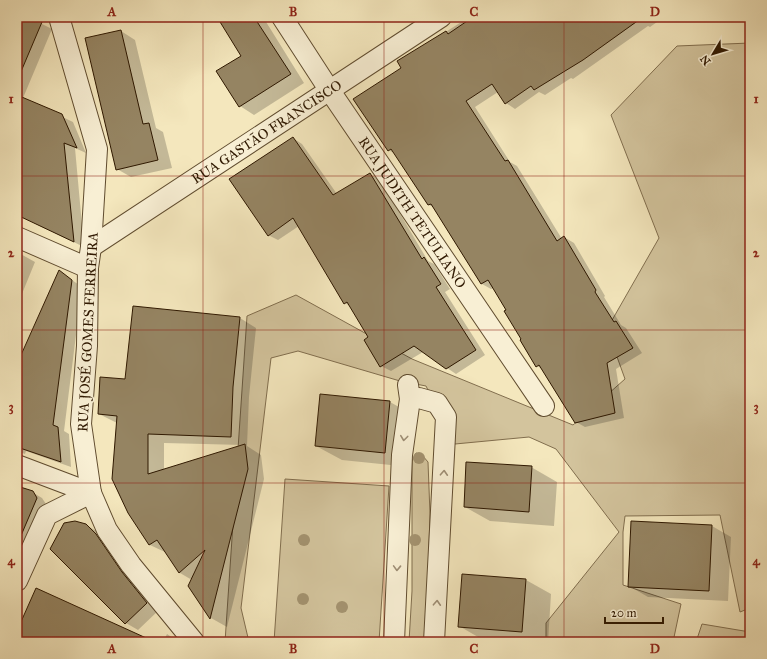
<svg xmlns="http://www.w3.org/2000/svg" width="767" height="659" viewBox="0 0 767 659" font-family="'IM FELL Great Primer',serif">
<style>
.green{fill:#d3c49d;stroke:#816e4e}
.shadow{fill:#0003;fill-rule:evenodd}
.building{fill:#958462;stroke:#2f1800}
.lines{fill:none;stroke-linecap:round;stroke-linejoin:round}
.minor-casing{stroke:#604c2f;stroke-width:22}
.minor{stroke:#f8efd4;stroke-width:20}
.tree{fill:#a3926f}
.oneway{stroke:#9e8e75}
.grid{fill:none;stroke:#8f2418;stroke-width:1;stroke-opacity:0.55}
.labels{text-anchor:middle;dominant-baseline:central;stroke-width:3;stroke-linejoin:round;paint-order:stroke}
.street-label{font-size:14px;fill:#2f1800;stroke:#f8efd4}
.neatline{fill:none;stroke:#8f2418;stroke-width:1.5}
.grid-label{font-size:13px;text-anchor:middle;font-weight:bold;fill:#8f2418}
</style>
<rect width="100%" height="100%" fill="#f4e7bd"/>
<filter id="stains"><feTurbulence type="fractalNoise" baseFrequency=".005" numOctaves="4"/><feColorMatrix values="0 0 0 0 .2 0 0 0 0 .09 0 0 0 0 .02 0 0 0 .5 -.17"/></filter>
<radialGradient id="worn" r=".72"><stop offset=".6" stop-color="#630" stop-opacity="0"/><stop offset="1" stop-color="#630" stop-opacity=".3"/></radialGradient>
<path class="green" d="M750,43V608L740,612L720,515L625,516L623,532V585L681,604L673,642H546V623L619,532L556,449L529,437L455,444L426,386L400,381L298,351L271,358L241,608L249,642H225L247,316L296,295L412,359L573,425L625,379L607,329L659,238L611,115L677,46Z
M416,453L422,455L428,462L430,514L426,642H409L412,591V461Z
M285,479L389,486L379,642H274Z
M702,624L750,632V642H696Z"/>
<path class="shadow" d="M17,17H28L52,29L23,98L73,122L86,153L75,148L84,247L17,215Z
M218,17H263L304,83L254,115L240,106L243,56Z
M469,17H664L650,27L648,26L573,79L571,78L545,95L539,92L515,109L506,103L498,92L475,107L510,162L517,166L562,239L564,237L574,243L605,296L604,297L621,325L626,328L642,353L616,369L624,418L585,427L576,422L542,369L537,366L508,310L494,288L491,289L482,284L435,208L429,205L396,154L388,150L403,68L399,62Z
M121,31L135,40L156,128L163,132L172,168L131,177L117,169Z
M293,138L302,144L337,194L370,174L380,180L428,261L434,264L450,289L445,292L485,355L456,374L423,352L391,371L381,366L370,337L351,307L345,303L299,226L278,240L268,235Z
M17,252L35,262L17,306Z
M59,271L82,287L64,431L69,434L71,467L26,451L25,454L17,451V354L21,356Z
M240,318L256,328L249,397L247,446L261,455L264,479L227,627L211,618L189,586L192,580L180,573L167,553L150,545L117,423L99,414L126,380ZM164,443L243,445L164,470Z
M390,402L415,416L410,467L342,460L316,446Z
M531,467L557,482L554,526L490,521L465,507Z
M17,487L32,492L42,498L46,504L17,574Z
M86,525L98,532L159,610L138,630L126,623Z
M712,526L731,537L728,601L648,597L629,586Z
M463,575L526,580L551,594L548,642L485,641L459,626Z
M167,634L176,640L178,642H163Z"/>
<path class="building" d="M17,17H30L42,22L17,81Z
M217,17H254L291,74L239,107L216,71L241,56Z
M473,17H643L583,60L534,90L531,86L505,104L492,84L466,101L505,161L508,160L557,241L564,236L596,290L595,292L614,322L616,321L633,348L607,363L615,413L575,423L539,365L536,367L520,340L521,339L504,311L506,310L488,280L481,284L431,204L428,205L391,149L388,151L353,99L401,68L397,61L446,31L448,34Z
M121,30L143,124L149,123L158,160L116,170L85,38Z
M17,95L62,114L77,148L64,143L74,242L17,215Z
M293,137L333,195L370,173L422,259L424,257L441,284L436,287L476,350L446,369L414,346L380,367L364,340L368,337L347,302L344,304L293,218L268,236L229,179Z
M59,270L72,280L53,425L58,427L61,462L17,447V353L21,355Z
M133,306L240,317L233,387L231,437L148,434V474L245,444L248,469L210,619L188,586L205,550L179,573L157,540L149,545L128,513L112,479L117,416L98,414L100,377L125,379Z
M320,394L390,401L385,453L315,446Z
M466,462L532,466L529,512L464,507Z
M17,486L33,491L37,498L17,545Z
M75,521L86,524L96,534L122,572L147,603L125,624L50,549L64,523Z
M631,521L712,525L709,591L628,587Z
M462,574L526,579L522,632L458,627Z
M36,588L155,642H17V624H20Z"/>
<g class="lines">
<defs>
<g id="minor">
<path d="M59,17L97,149L91,247L88,268L87,346L81,424L91,493L107,530L131,565L194,642"/>
<path id="s1" d="M282,17L330,91L544,406"/>
<path d="M17,237L88,268"/>
<path id="s2" d="M91,247L441,17"/>
<path d="M410,399L419,398L437,403L446,417L434,642"/>
<path d="M17,465L91,493"/>
<path d="M17,581L47,515L91,493"/>
<path d="M394,642L402,455L410,399L408,385"/>
</g>
</defs>
<use href="#minor" class="minor-casing"/>
<use href="#minor" class="minor"/>
</g>
<g class="tree">
<circle cx="419" cy="458" r="6"/>
<circle cx="304" cy="540" r="6"/>
<circle cx="415" cy="540" r="6"/>
<circle cx="303" cy="599" r="6"/>
<circle cx="342" cy="607" r="6"/>
</g>
<defs><path id="oneway-chevron" d="M-2-3.5L2.5 0L-2 3.5" fill="none" stroke-width="1.6" stroke-linecap="round" stroke-linejoin="round"/></defs>
<g class="oneway">
<use href="#oneway-chevron" transform="translate(404 438) rotate(97)"/>
<use href="#oneway-chevron" transform="translate(444 473) rotate(-87)"/>
<use href="#oneway-chevron" transform="translate(397 568) rotate(92)"/>
<use href="#oneway-chevron" transform="translate(437 603) rotate(-87)"/>
</g>
<path class="grid" d="M203,17V642M384,17V642M564,17V642M17,176H750M17,330H750M17,483H750"/>
<g class="labels">
<g class="street-label">
<text stroke="none"><textPath href="#s2" startOffset="210">RUA GASTÃO FRANCISCO</textPath></text>
<text stroke="none"><textPath href="#s1" startOffset="235">RUA JUDITH TETULIANO</textPath></text>
<text transform="translate(88 332) rotate(-87)">RUA JOSÉ GOMES FERREIRA</text>
</g>
</g>
<rect width="767" height="659" fill="none" stroke="#f4e7bd" stroke-width="44"/>
<g transform="translate(713 54) rotate(232)" stroke="#f8efd4" stroke-width="3" paint-order="stroke">
<path d="M0-3L7 15L0 10L-7 15Z" fill="#2f1800"/>
<text y="-6" font-size="11" font-weight="bold" text-anchor="middle" fill="#2f1800">N</text>
</g>
<path d="M605 617v6h58v-6" fill="none" stroke="#2f1800" stroke-width="2"/>
<text x="611" y="617" font-size="12" fill="#2f1800" stroke="#f8efd4" stroke-width="3" paint-order="stroke">20 m</text>
<rect x="22" y="22" width="723" height="615" class="neatline"/>
<g class="grid-label">
<text x="112" y="16">A</text>
<text x="293" y="16">B</text>
<text x="474" y="16">C</text>
<text x="655" y="16">D</text>
<text x="11" y="103">1</text>
<text x="756" y="103">1</text>
<text x="11" y="257">2</text>
<text x="756" y="257">2</text>
<text x="11" y="411">3</text>
<text x="756" y="411">3</text>
<text x="11" y="565">4</text>
<text x="756" y="565">4</text>
<text x="112" y="653">A</text>
<text x="293" y="653">B</text>
<text x="474" y="653">C</text>
<text x="655" y="653">D</text>
</g>
<rect width="100%" height="100%" filter="url(#stains)"/>
<rect width="100%" height="100%" fill="url(#worn)"/>
</svg>
